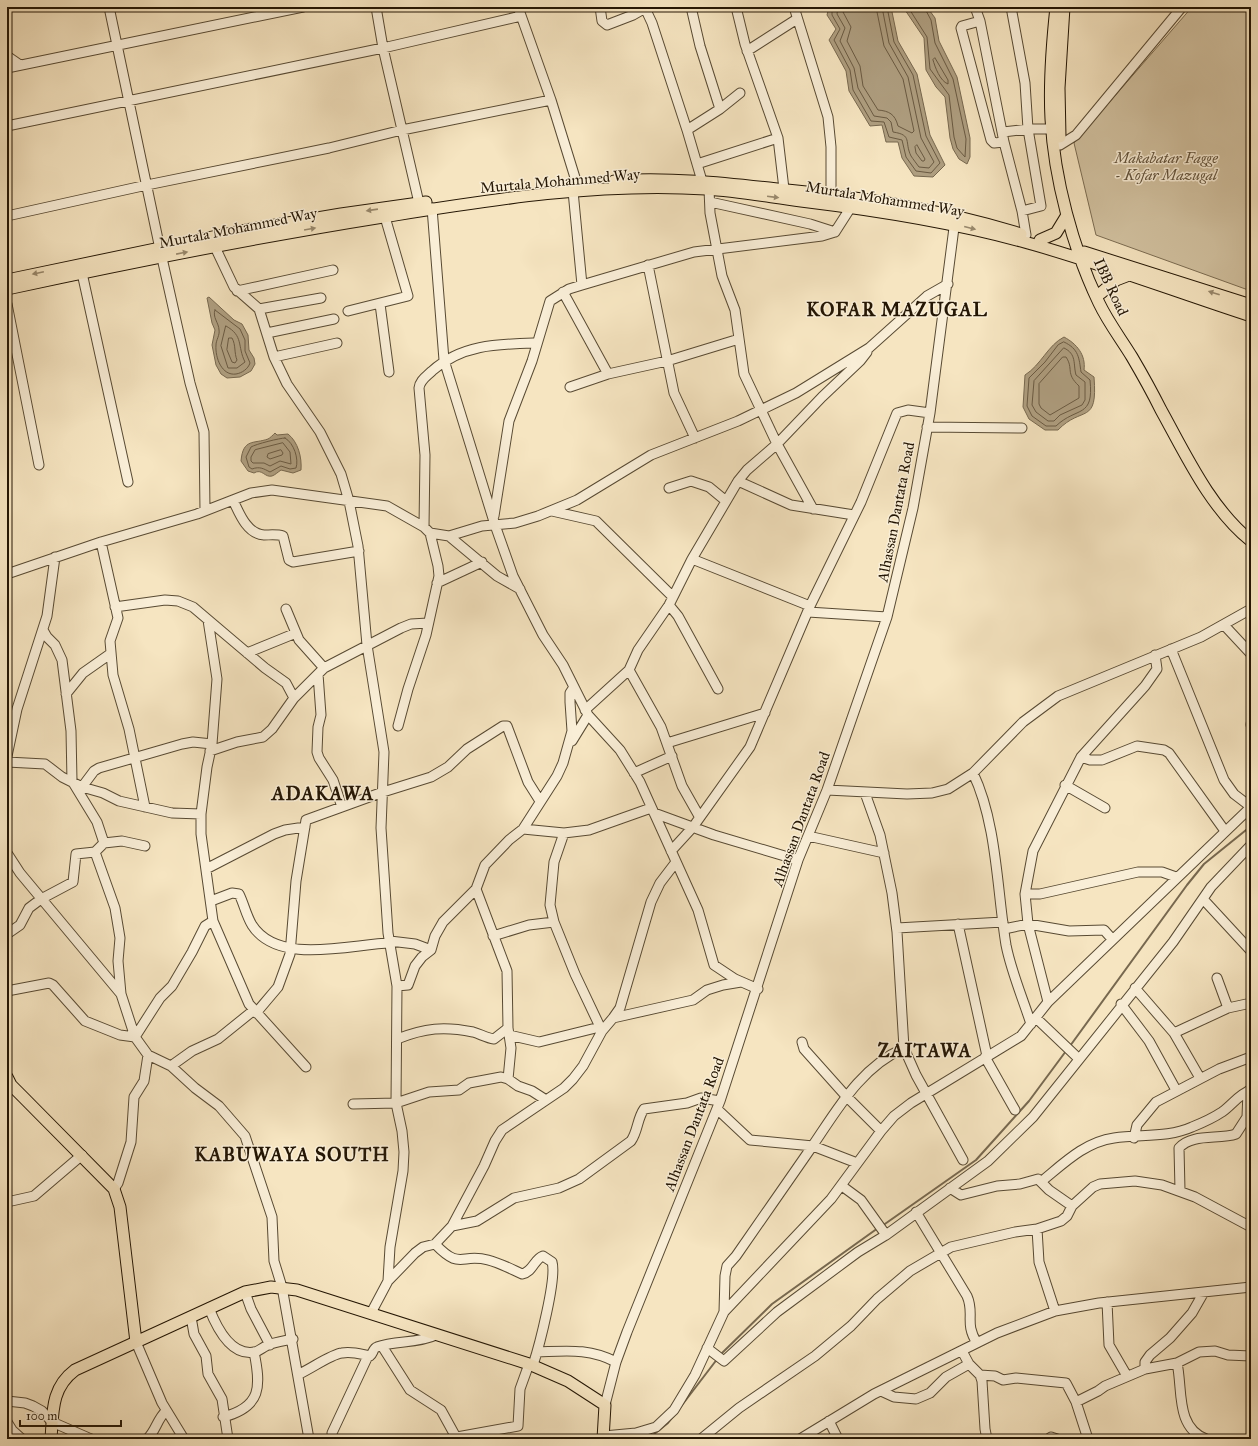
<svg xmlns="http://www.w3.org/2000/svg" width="1258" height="1446" viewBox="0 0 1258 1446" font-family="'IM FELL Great Primer',serif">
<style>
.green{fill:#d2c2a1;stroke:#7b6c52}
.water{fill:#af9f81;stroke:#77684f}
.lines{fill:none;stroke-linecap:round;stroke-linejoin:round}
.shore{stroke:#6a5a42;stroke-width:1}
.stream{stroke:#77684f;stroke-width:2}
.minor-casing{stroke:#584a33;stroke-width:11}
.major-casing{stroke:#241604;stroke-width:13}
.minor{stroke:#f9eed7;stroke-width:9}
.major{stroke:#f6e5c1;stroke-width:11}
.oneway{fill:#98886c}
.labels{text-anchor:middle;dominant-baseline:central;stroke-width:3;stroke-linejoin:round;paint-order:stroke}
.park-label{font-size:15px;font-style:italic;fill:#61523b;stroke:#f9eed7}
.street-label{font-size:15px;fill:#241604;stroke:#f9eed7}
.district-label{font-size:19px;font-weight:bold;letter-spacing:1px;fill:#241604;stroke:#f9eed7}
</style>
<rect width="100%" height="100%" fill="#f6e5c1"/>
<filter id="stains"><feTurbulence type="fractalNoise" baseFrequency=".005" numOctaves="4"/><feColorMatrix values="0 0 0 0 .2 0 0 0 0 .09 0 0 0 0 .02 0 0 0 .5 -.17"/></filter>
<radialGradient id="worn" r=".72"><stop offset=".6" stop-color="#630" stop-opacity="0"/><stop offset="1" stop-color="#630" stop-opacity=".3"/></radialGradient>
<path class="green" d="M1192,7H1251V291L1096,235L1074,143Z"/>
<path class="water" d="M829,7H891L898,41L917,74L930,135L945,165L933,177L914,176L902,158L898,142H886L882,125L870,126L849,91L846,71L829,40L836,29L827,15Z
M903,7H927L935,18L939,41L957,77L970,138V157L967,164L959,159L953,149L950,138L945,97L936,87L926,70L924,38Z
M209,297L234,320L242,324L248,335L249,350L254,358L255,364L251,371L240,377L227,378L221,374L216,365L212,345L215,330L212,323L207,298Z
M1064,337C1077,344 1086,355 1084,370L1094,377C1098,426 1082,405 1058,430H1045L1029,419L1023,407L1025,375C1041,365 1048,345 1064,337Z
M275,433L277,435L288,434C298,442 302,457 301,470L293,473L281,470C278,472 275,475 272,476C265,478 262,468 254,473L248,471L241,461C243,438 254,444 268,439C270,438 273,435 275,433Z"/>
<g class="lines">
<path class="shore" d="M832,7V15L840,29L834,40L850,70L853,90L871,121L884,122L889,137L902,140L906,157L916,171L931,173L940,163L926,136L913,75L894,42L887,7
M838,7L837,14L845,28L840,41L854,68L858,88L874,116L887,118L891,122L893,132C913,135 904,142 911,156C913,159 916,163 919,167L929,168L934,162L921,138L908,77L889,43L882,7
M844,7L843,12L851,27L847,41L860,66L863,86L878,110C889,111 895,114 898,126L912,133L914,131L903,79L884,46L876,7
M908,7L927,37L930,69L949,95L954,137L957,148L965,157L966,139L953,79L935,43L931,20L924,7
M935,58L948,80V84C940,81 935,67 933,60Z
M917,145L925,159L924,161H922L916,153L915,147Z
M215,310L240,329L245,340V351L250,363C248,369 242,373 236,374C222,376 215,358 216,345C216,340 220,335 219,330C219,323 212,317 215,310Z
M226,326C244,336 237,346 245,362L237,368H228L221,346Z
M229,338H232C236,345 234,353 237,360L235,363L232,362L227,350Z
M1064,342C1079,349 1079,358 1081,372L1090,380C1094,419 1077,406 1056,426H1046L1032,416L1027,406L1029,378L1045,362L1058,345Z
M1064,348C1077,354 1073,364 1076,375L1085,382V400L1082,405L1060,415L1054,421H1048L1036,412L1032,405L1034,381Z
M1063,357H1066C1074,369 1065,373 1079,386V398L1050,415L1041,408L1039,404V384Z
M285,438C294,443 299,459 296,468L290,469L281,466L270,472C264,469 260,466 252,469L249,467L246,457L251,447C256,444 280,438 285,438Z
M283,443L290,452L291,464L280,461L270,466L264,463H253L251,461V457L255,450Z
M281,450L283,453L282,455L270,459L267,457L268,454Z"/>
<path class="stream" d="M1070,1046L1187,885L1204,864L1251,826
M882,1226L976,1160L1029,1101L1066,1051
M720,1355L772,1304L878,1228
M679,1409L718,1358
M648,1439L668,1423L675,1414"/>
<defs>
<path id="minor" d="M109,7L160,249
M376,7L383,48L419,203
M518,7L551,100L577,184
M600,7L602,21L607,25L633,15L647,7
M691,7L700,46L720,109
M736,7L745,44L778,138L784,189
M794,7L828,117L831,147V194
M975,7L980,21L1004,142L1022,211L1026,235
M1011,7L1025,83L1028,129L1041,206L1022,211
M645,8L652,23L687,130L702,181
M980,21L962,26L961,28L991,140L994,143L1004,142
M747,51L797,19
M7,56L20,65
M7,68L303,7
M7,126L383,48L521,16
M687,130L720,109L740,93
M1003,132L1028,129H1052
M1060,145L1076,135L1182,7
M697,164L778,138
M709,189L710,213L722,276L735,310L744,374L777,444L813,509
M573,191L582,285
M710,202L810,224L835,232
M432,208L444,360L495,525L513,576L543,635L563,665L588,715L620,750L640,782L698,910L714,965L735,979L758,989
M7,216L147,185L329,148L402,130L551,100
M215,247L234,287L259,309L274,357L287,384L320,432L341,474L349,501L358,546L367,645L384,752L381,828L388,933L397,986L396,1103L402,1131L404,1152L403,1171L390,1247L388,1281L371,1313
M162,258L190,383L204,432L205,510
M648,265L674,393L695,438
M82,273L128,482
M237,291L333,270
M563,292L608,374L667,361L739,339
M7,304L39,465
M380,304L389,372
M259,309L321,298
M348,311L408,296L385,217
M267,333L334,319
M274,357L337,343
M570,387L608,374
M927,427L1022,428
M738,481L791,505L854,515
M669,488L691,481L709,487L726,501
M233,500C239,513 247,534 264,535C270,535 277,534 283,536L289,560L293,562L359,551
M552,511L596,521L673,597
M494,516L509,421L532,361L550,301L569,289L582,285L694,252L822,236L835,232L851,207
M424,527L425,455L419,388C420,380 426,377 432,371C462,344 499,344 537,343
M449,536L497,576L520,589
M101,542L118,618L110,641L113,675L129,729L145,807
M692,559L810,606
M7,574L101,542L197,514L251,493L272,490L387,506L424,527L430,533L449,536L482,526L515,523L538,516L577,500L651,455L738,421L796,393L869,348L927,296L948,284
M437,583L482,562
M669,605L678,616L718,689
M115,607L165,600L178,601L193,607L265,668L286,683L294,698
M286,609L299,640L324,668
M808,612L887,617
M208,620L217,679L212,744L207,767L201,814V834L213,921L249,1004L306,1067
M1224,625L1251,654
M43,630L47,637L55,645L62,660L71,731L72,781L97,822L104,843
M1171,649L1224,780L1234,794L1251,807
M247,653L296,633
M629,670L661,727L682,786L699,816
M318,674L321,715L318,727L317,752L319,758L333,780L342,807
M66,694L83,673L110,654
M585,710L629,670L638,650L669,605L692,559L738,481L747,470L777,444L822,397L860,361L867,352
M1251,724V725
M398,726L408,689L426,635L439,576L438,566L430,533
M572,741L588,715
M667,743L765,713
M210,751L237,742L263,737L272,729L294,698L324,668L401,628L411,624L428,623
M7,756L17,709L47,616L55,557
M1081,757L1090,760H1102L1137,746L1164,750L1169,753L1225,831
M7,762L45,764L62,777L82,787L103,793L119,801L172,813L201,814
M634,773L672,756
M973,773C997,823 997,891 1006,945C1011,971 1023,999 1031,1024
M1065,785L1105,808
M82,787L94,771L99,768L182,744L193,742L212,744
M827,790L907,794L932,793L948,789L973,773L1023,722L1058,696L1201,637L1251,609
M865,793L880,835L892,893L897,932L904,1048L916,1075L963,1160
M654,813L714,835L798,860
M523,829L564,833L589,830L651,808
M564,833L554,862L550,905L554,922L575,974L602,1031
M808,836L884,853
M671,851L693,827L750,747L810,606L861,502L897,413L908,410L930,413
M95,852L115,908L120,938L118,961L121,994L135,1037L148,1055L171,1066L195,1088L219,1106L245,1136L272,1217L274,1261L282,1287L309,1439
M7,853L20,873L121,994
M206,869L274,834L285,830L305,827
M476,889L507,971L508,1028L511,1048L508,1079
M1025,894H1040L1138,872H1162L1176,877
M1203,899L1251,951
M211,901L232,893L239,894C244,904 246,915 252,925C278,966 351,944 390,943
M958,924L987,1056
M897,928L1003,922
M1004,929L1028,924L1069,931L1104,930L1112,939
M7,934L20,925L29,908L41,899L73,882L76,854L95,852L104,843L122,841L145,846
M493,936L529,925L554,922
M390,941L415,944L431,950
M1217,978L1228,1008
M397,986L408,985L415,966L422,957L431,950L435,936L443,922L476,889L485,865L509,840L523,829L557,776L563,763L572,731L570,702V693L574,687
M1135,988L1174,1033L1200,1078
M7,991L49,983L53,985L85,1021L120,1035L135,1037
M1048,1002L1028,924L1025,894L1033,851L1081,757L1145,686L1157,669L1155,655
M1121,1004L1149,1041L1176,1090
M256,1013L278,987L290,954L296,881L306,820L383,792L431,777L448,767L467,749L503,726H507L528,782L540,801
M613,1018L693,1000L707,990L723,985L741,982
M1036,1018L1078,1058
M1174,1033L1228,1008L1251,1003
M509,1035L539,1042L600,1027
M135,1037L160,998L172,986L192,952L205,926L213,921
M397,1039C425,1028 444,1026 473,1032C480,1034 487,1038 494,1039L508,1028
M802,1042L804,1049L846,1096L881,1131
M985,1057L1015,1110
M171,1066L192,1051L218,1039L254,1010
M353,1104L396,1103L429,1092L459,1090L469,1083L501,1077L508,1079L518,1086L532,1091L546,1100
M717,1109L750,1140L813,1146L857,1163
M1134,1138L1137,1125L1156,1102L1219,1069L1251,1057
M1042,1181C1064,1163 1085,1142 1114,1138C1140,1134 1168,1138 1192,1127C1202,1123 1213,1118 1222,1112C1232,1105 1239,1094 1251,1090
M842,1186L861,1200L886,1235
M950,1188L961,1195L997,1186L1020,1184L1038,1179L1049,1190L1072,1206
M114,1189L118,1183L131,1142L134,1097L144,1081L148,1055
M1180,1190L1179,1148C1192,1133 1219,1140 1236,1134L1247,1117L1248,1091
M7,1202L34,1196L82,1155
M916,1212L967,1296C975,1314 964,1323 977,1343
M452,1226L477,1221L514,1198L559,1188L579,1179L631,1141C638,1131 637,1119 644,1109L687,1103L701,1098L720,1101
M1037,1229L1039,1262L1055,1311
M435,1244C461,1271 460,1253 488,1260C500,1263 511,1269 522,1274C533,1272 534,1259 543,1256L552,1262C557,1278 539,1347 533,1365
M388,1281L415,1253L423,1247L435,1244L452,1226L484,1166L495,1141L502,1130L564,1088L573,1079L583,1066L602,1031L613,1018L620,1008L651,902L660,883L676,862
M245,1292L251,1309L270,1345
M1107,1302L1109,1345L1127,1376
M209,1308C216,1326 230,1357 255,1352C259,1351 262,1348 266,1346C274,1342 284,1341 293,1339
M724,1312L725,1276L727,1266L736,1256C760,1221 785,1186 809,1151C836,1112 859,1068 904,1048
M191,1317L194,1334L206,1356L208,1374L222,1399L228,1439
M136,1342L162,1403L184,1439
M382,1346L410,1390L441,1410L457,1439
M707,1348L724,1361L777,1312L858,1252L886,1235L988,1161L1033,1117L1173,942L1211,887L1251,845
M962,1351L969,1364L980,1375L982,1381L985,1429L987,1439
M538,1352C567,1351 589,1348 616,1362
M1177,1363C1183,1389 1175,1427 1206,1439
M1145,1369L1177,1363L1199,1352L1215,1351L1228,1355L1251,1356
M299,1374C311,1369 331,1354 342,1353C352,1351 360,1354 370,1356C373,1354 373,1348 377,1347C396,1340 417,1344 436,1335
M980,1375L995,1376L1003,1380L1016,1378L1066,1383L1076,1402L1088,1439
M881,1391L894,1397L916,1399L930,1393L946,1377L969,1364
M7,1401L25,1403L33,1406L42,1411L52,1422L91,1439
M1076,1402L1098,1391L1105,1386L1145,1369V1362L1150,1355L1170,1338L1192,1313L1204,1292
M605,1405L616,1362L627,1332L720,1101L798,860L827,790L887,617L913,508L930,413L955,220
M223,1417C262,1407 261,1386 254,1352
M829,1421L838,1439
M7,1422L12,1430L22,1439
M332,1433L368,1356
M604,1436L636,1433L656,1427L674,1410L695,1375L724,1312L831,1199L881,1131L894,1116L911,1103L1021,1036L1048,1002L1251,807
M457,1437L518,1426L520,1389L529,1364
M147,1439C156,1431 157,1419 166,1411
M701,1439L739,1408L815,1356L851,1326L877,1299L910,1271L951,1247L1015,1232L1037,1229L1061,1221L1067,1216L1072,1206L1093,1187L1100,1184L1135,1181L1162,1185L1195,1197L1251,1227
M800,1439L874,1394L997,1333L1055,1311L1099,1303L1251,1287
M1048,1439L1051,1437L1057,1439"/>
<path id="major" d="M1056,7C1052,44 1049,82 1051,119C1054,178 1073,249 1099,303C1108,322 1121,339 1132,357C1142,374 1152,392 1161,410C1186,455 1210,508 1251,541
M1060,137L1059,88L1064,7
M614,181C668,177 723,183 777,189C860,197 941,209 1021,234
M1040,240L1056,233L1067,215
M1084,252L1251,305
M7,280L246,230L341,214L426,202
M7,289C132,262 257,237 383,217C489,200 598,182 706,189C738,191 770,197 801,201C875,210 948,221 1021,241C1098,262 1174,291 1251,316
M1101,293L1116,280L1129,275
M7,1077L11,1085L23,1097L114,1189L120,1207L136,1342
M51,1439C53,1412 51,1388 75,1370L245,1292L271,1287L297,1290L529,1364L568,1381L605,1405L603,1439"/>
</defs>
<use href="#minor" class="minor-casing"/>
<use href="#major" class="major-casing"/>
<use href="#minor" class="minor"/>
<use href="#major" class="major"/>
</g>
<defs><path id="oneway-solid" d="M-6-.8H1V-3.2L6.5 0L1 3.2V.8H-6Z"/></defs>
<g class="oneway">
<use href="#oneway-solid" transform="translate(773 197) rotate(7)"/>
<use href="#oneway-solid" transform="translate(372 210) rotate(172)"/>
<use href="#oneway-solid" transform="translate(970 228) rotate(14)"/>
<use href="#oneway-solid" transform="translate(310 229) rotate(-10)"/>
<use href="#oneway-solid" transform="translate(182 253) rotate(-11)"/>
<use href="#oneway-solid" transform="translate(38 273) rotate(168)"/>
<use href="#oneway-solid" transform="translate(1214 293) rotate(-162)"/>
</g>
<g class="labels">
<g class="park-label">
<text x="1166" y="158">Makabatar Fagge<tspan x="1166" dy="17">- Kofar Mazugal</tspan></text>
</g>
<g class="street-label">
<text transform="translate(560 181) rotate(-5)">Murtala Mohammed Way</text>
<text transform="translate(885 199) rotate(9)">Murtala Mohammed Way</text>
<text transform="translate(238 228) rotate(-11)">Murtala Mohammed Way</text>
<text transform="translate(1111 287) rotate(65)">IBB Road</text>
<text transform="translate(896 512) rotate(-79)">Alhassan Dantata Road</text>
<text transform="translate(801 819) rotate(-70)">Alhassan Dantata Road</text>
<text transform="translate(694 1124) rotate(-69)">Alhassan Dantata Road</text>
</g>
<g class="district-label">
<text x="897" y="309">KOFAR MAZUGAL</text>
<text x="323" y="793">ADAKAWA</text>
<text x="925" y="1050">ZAITAWA</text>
<text x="292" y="1154">KABUWAYA SOUTH</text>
</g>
</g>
<rect width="1258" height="1446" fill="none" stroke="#f6e5c1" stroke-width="24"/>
<rect x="8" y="8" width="1242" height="1430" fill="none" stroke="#241604" stroke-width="2"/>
<rect x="12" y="12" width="1234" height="1422" fill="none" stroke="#241604"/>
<path d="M20 1420v6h101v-6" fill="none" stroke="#241604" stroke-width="2"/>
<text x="26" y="1420" font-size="12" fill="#241604" stroke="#f9eed7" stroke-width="3" paint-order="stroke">100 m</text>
<rect width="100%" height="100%" filter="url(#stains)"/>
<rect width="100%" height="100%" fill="url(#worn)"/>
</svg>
